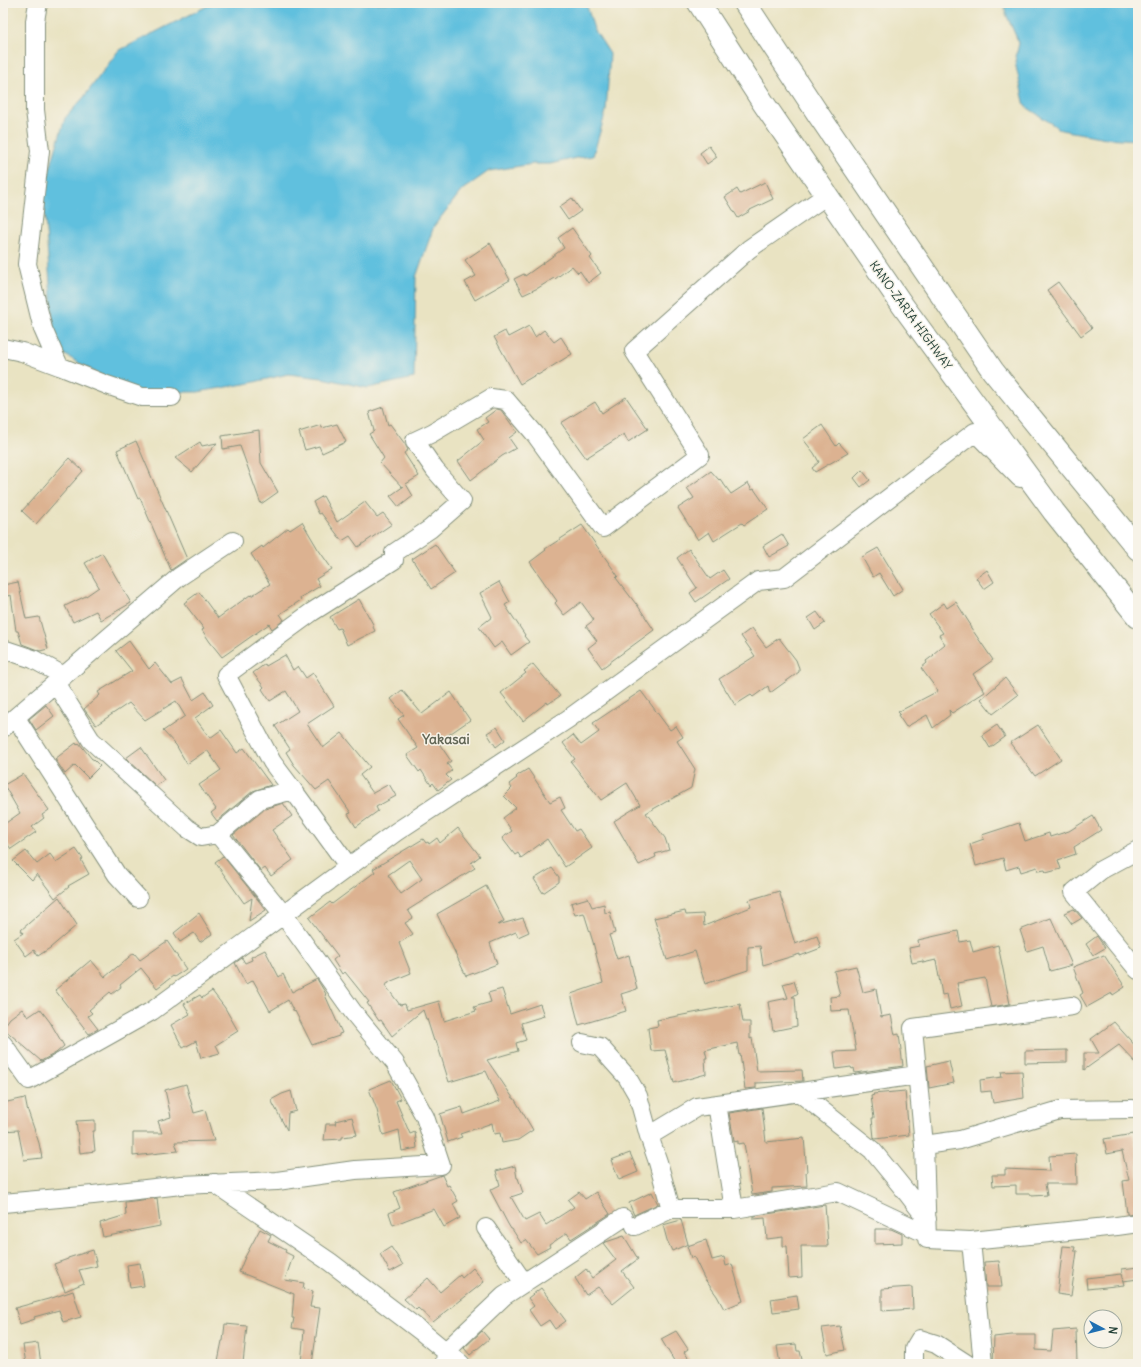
<svg xmlns="http://www.w3.org/2000/svg" width="1141" height="1367" viewBox="0 0 1141 1367" font-family="Delius,sans-serif">
<style>
.water{fill:#60c0de;stroke:#407e89}
.building{fill:#dcb291;fill-rule:evenodd}
.lines{fill:none;stroke-linecap:round;stroke-linejoin:round}
.minor-casing{stroke:#84907b;stroke-width:20}
.highway-casing{stroke:#84907b;stroke-width:24}
.minor{stroke:#fff;stroke-width:18}
.highway{stroke:#fff;stroke-width:22}
.labels{text-anchor:middle;dominant-baseline:central;stroke-width:3;stroke-linejoin:round;paint-order:stroke}
.street-label{font-size:12px;fill:#1f3d34;stroke:#f7f3e8}
.quarter-label{font-size:14px;font-weight:bold;fill:#616655;stroke:#f7f3e8}
</style>
<rect width="100%" height="100%" fill="#f7f3e8"/>
<filter id="ink" filterUnits="userSpaceOnUse"><feTurbulence type="fractalNoise" baseFrequency=".025" numOctaves="2"/><feDisplacementMap in="SourceGraphic" scale="8" xChannelSelector="R" yChannelSelector="G"/><feConvolveMatrix kernelMatrix="1 2 1 2 8 2 1 2 1" color-interpolation-filters="sRGB"/></filter>
<filter id="wash" filterUnits="userSpaceOnUse"><feTurbulence type="fractalNoise" baseFrequency=".012" numOctaves="4" result="noise"/><feDisplacementMap in="SourceGraphic" scale="16" xChannelSelector="R" yChannelSelector="G"/><feGaussianBlur stdDeviation="0.9" result="paint"/><feColorMatrix in="noise" values="0 0 0 0 0 0 0 0 0 0 0 0 0 0 0 0 0 1.4 0 .05"/><feComposite in="paint" operator="in"/></filter>
<g filter="url(#wash)">
<rect width="100%" height="100%" fill="#e9e3c2"/>
<path class="water" d="M213,3H586L594,29L610,54L606,111L593,156L576,158L550,164H533L489,171L462,190L434,226L416,277L414,378L368,388L322,378L288,374L250,383L198,392H135L98,374L55,349L43,192L65,118L84,97L118,51Z
M1004,3H1138V140L1106,138L1061,130L1025,106L1015,62L1019,43L1006,14Z"/>
<g id="blocks">
<path class="building" d="M709,146L717,157L707,164L700,153Z
M765,182L773,199L750,210V211L738,218L725,197L737,189L740,194Z
M572,198L581,211L568,220L559,207Z
M572,228L592,256L590,258L601,273L588,283L580,271L578,273L572,266L555,279L554,278L538,288L523,295L514,279L524,274L525,276L564,248L558,238Z
M490,243L510,280L475,300L465,282L476,276L465,260Z
M1058,282L1092,328L1081,336L1047,290Z
M529,326L535,337L544,330L554,342L561,337L572,354L538,375L537,374L520,384L494,337L505,331L508,337Z
M626,397L648,429L628,442L624,434L586,458L561,423L595,402L602,413Z
M383,407L388,425L390,424L405,444L408,450L404,453L419,476L406,484L413,496L399,507L390,496L404,486L402,487L380,463L384,458L369,434L374,431L369,412Z
M497,409L501,410L517,432L509,438L516,448L502,456L471,480L458,461L484,440L477,429L488,422L485,418Z
M337,424L346,442L322,453L319,446L305,450L299,432L321,425L322,428Z
M822,425L836,446L839,443L848,453L815,472L812,468L819,462L814,453L803,439Z
M259,430L261,463L278,492L261,504L240,446L223,449L222,436Z
M136,441L187,559L171,570L140,498L138,499L117,450Z
M200,442L202,446L217,443L192,472L175,458Z
M69,458L83,471L36,524L22,511Z
M862,470L870,480L861,487L854,478Z
M711,471L719,480L720,479L731,494L748,483L752,490L754,489L768,509L744,525L742,523L714,541L709,532L698,540L678,508L694,498L687,488Z
M323,496L337,522L365,502L377,517L383,513L392,524L358,547L350,536L342,541L321,513L319,514L313,502Z
M302,522L318,549L332,569L316,579L320,586L300,598L301,600L280,614L284,620L272,629L269,624L222,657L210,642L202,630L204,629L184,603L199,592L218,618L250,595L251,596L270,584L251,554L262,546L263,548L288,528L290,530Z
M582,525L618,576L616,578L636,604V603L654,630L602,668L588,648L597,641L586,626L594,620L581,602L564,615L555,603L557,601L530,562L546,550L545,549Z
M782,534L789,546L769,557L763,546Z
M435,544L455,573L431,589L412,559Z
M878,548L903,589L893,596L879,573L873,577L862,557Z
M689,549L710,579L723,570L729,579L696,602L690,593L697,588L677,558Z
M102,553L131,603L101,620L96,611L73,622L65,606L86,596L99,587L85,563Z
M987,570L994,582L984,589L976,578Z
M18,582L26,619L39,617L48,649L40,651L22,644L18,631H16L11,595L3,597V585Z
M499,582L510,602L505,605L525,635L524,636L529,642L511,655L502,642L494,648L479,627L492,617L480,593Z
M359,599L374,626L373,627L375,631L347,645L340,628L337,629L330,617Z
M956,602L970,624L969,625L993,660L973,674L985,692L952,713L949,710L950,715L933,728L927,715L906,727L898,715L900,714L898,712L938,691L921,668L927,663L926,661L934,655L933,654L945,644L939,635L943,633L929,614L944,603L947,608Z
M817,612L825,623L815,630L808,618Z
M752,628L766,647L779,638L796,660L799,668V672L770,693L768,686L753,697L751,695L735,705L719,679L755,656L741,636Z
M129,641L149,669L155,663L172,684L182,679L193,700L205,692L213,705L195,718L210,738L221,730L237,753L244,748L271,785L253,791L217,821L211,813L216,809L199,785L221,770L207,750L187,764L176,745L163,731L185,716L176,701L145,720L129,703L96,725L84,709L100,695L98,692L132,671L116,651Z
M285,655L293,670L298,666L306,678L313,673L334,706L307,724L323,748L342,733L370,767L360,775L373,793L389,784L396,796L376,807L378,811L356,827L348,814L351,813L329,781L316,790L294,765L286,752L290,749L275,726L298,711L286,691L270,701L262,689L264,687L253,673L265,664L266,666Z
M533,664L560,696L548,704L547,702L523,721L501,693L526,673L524,671Z
M1005,678L1018,695L993,714L981,699Z
M402,690L422,714L451,692L470,720L438,742L451,761L447,764L452,770L446,775L451,780L438,790L433,783L431,785L421,770L419,772L407,755L418,748L398,719L404,715L391,699Z
M641,691L670,730L676,726L683,737L677,741L695,769L691,788L646,813L665,838L669,850L655,854L656,857L639,865L614,821L640,805L627,783L601,800L571,762L575,759L563,743L573,735L581,745L599,732L593,723Z
M46,705L54,716L36,730L29,719Z
M997,725L1005,737L990,748L982,735Z
M1038,725L1061,759L1035,776L1010,743Z
M497,727L505,740L496,747L487,733Z
M76,743L77,745L79,743L92,759H93L100,766L88,778L75,765L65,774L55,759Z
M141,747L164,780L156,786L126,758Z
M528,769L550,802L560,797L565,808L561,810L575,831L579,829L592,848L565,867L547,839L521,858L518,853L515,855L502,838L512,831L503,818L516,808L504,796L512,788L509,784L517,778L516,777L518,775Z
M23,774L49,810L42,815L44,818L32,827L36,832L11,849L3,838V825L20,813L4,785Z
M283,803L292,816L272,830L293,860L271,876L265,868L261,871L233,835L265,809Z
M1093,816L1101,830L1074,847L1076,854L1058,860L1061,869L1046,873L1045,870L1038,871L1037,867L1021,872L1019,866L1006,870L1003,858L976,866L970,844L984,839L982,835L1019,823L1025,841L1049,833L1050,837L1069,831Z
M458,828L480,856L471,863L475,868L408,910L413,918L405,923L413,934L399,943L411,973L389,982V983L385,985L400,1005L405,1004L407,1010L439,1001L444,1021L476,1011L474,1007L491,1002L488,993L502,989L510,1014L540,1004L544,1016L521,1023L526,1040L516,1043L518,1051L487,1060L513,1098H514L533,1130L518,1140L502,1143L500,1133L494,1134L492,1123L460,1134L462,1137L448,1142L440,1114L462,1107L464,1114L500,1101L486,1071L449,1082L436,1040L434,1041L427,1019H426L423,1010L392,1036L381,1020L379,1021L367,1003L369,1002L345,972L342,974L333,960L338,956L309,918L330,902L332,904L375,872L373,869L423,839L426,843L428,842L429,844L437,838L440,843ZM409,860L422,879L401,894L388,875Z
M76,849L83,859L81,860L89,874L68,886L69,887L55,898L37,874L32,880L13,861L26,851L37,864L50,854L56,862Z
M223,856L266,910L249,921L252,898L244,903L215,862Z
M552,868L559,877V882L543,893L534,879Z
M486,886L504,921L498,925L523,918L529,932L518,937L516,932L490,943L497,964L466,976L437,914Z
M779,891L795,944L817,936L821,948L800,956V954L763,965L760,946L748,947V970L705,984L695,951L667,960L654,918L685,911L686,915L703,914L704,926L751,907L749,900Z
M59,897L77,925L50,948L38,956L34,950L26,956L14,939L23,933L21,930Z
M588,898L592,907L604,904L605,913L610,912L615,933L609,935L617,959L629,955L637,989L621,994L626,1011L579,1025L571,994L603,983L593,942L584,913L575,915L571,903Z
M1074,909L1082,918L1072,924L1064,913Z
M199,913L212,934L200,942L194,933L180,942L174,933Z
M1051,918L1072,965L1050,971L1043,946L1027,951L1020,930Z
M958,931L960,942L970,940L973,952L998,945L1010,1004L991,1007L985,978L957,983L962,1006L950,1009L947,994L942,995L936,960L923,963V961L912,963L909,948L919,946L918,940Z
M1097,936L1105,948L1093,955L1086,944Z
M167,941L186,969L174,977L173,976L157,988L141,968L120,985L121,987L112,994L110,992L89,1010L92,1013L88,1016L98,1029L89,1034L55,990L91,960L105,977L134,953L140,960Z
M265,950L279,977L283,974L292,992L317,979L326,994L325,995L342,1033L339,1034V1036L312,1045L295,1011L294,1012L288,1000L270,1011L253,980L246,984L235,963L242,958L245,963L252,960L251,957Z
M1104,955L1125,987L1113,995L1112,993L1087,1007L1080,995L1083,993L1073,967Z
M856,966L863,992L876,989L881,1017L891,1015L895,1035L899,1034L903,1066L855,1073L854,1068L852,1069L851,1067L836,1069L834,1052L856,1051L849,1010L831,1011L830,997L840,996L834,971Z
M794,981L798,993L792,997H795L797,1026L773,1031L768,1002L788,998L783,984Z
M212,991L225,1008L238,1031L216,1045L220,1053L201,1058L196,1041L183,1048L171,1025L190,1014L184,1004L200,995L202,998Z
M740,1004L743,1022H750V1039L752,1038L757,1071L802,1070L803,1081L756,1083V1088L745,1089L740,1054L739,1055L737,1043L705,1050L707,1058H705L706,1074L674,1083L665,1050L651,1051L648,1028L658,1026L657,1020Z
M22,1009L28,1017L40,1009L50,1022L64,1046L56,1053L41,1061L3,1028L10,1018Z
M1114,1022L1138,1049V1065L1119,1045L1084,1070V1053H1099L1091,1039Z
M1067,1050V1062L1025,1063V1051Z
M949,1061L954,1083L929,1088L927,1066Z
M1022,1071L1024,1098L993,1103L991,1091L981,1092L980,1080L1002,1077L1001,1072Z
M391,1080L401,1099L396,1101L410,1134L415,1132L417,1148L402,1151L399,1130L383,1135L377,1110L369,1089Z
M186,1084L194,1113L205,1110L214,1141L175,1142L178,1151L133,1156V1133H162L158,1121L171,1117L165,1090Z
M291,1091L296,1111L288,1113L287,1130L271,1100L282,1094Z
M905,1091L909,1135L875,1139L874,1138L872,1118H874L871,1096L874,1095L873,1094Z
M25,1098L27,1108L39,1143L42,1158L24,1160L18,1130L3,1131V1103Z
M762,1108L766,1142L804,1138L807,1172H806L807,1186L772,1188V1192L752,1195L744,1143L738,1144V1141L734,1142V1140L729,1113Z
M352,1117L357,1135L342,1137V1139L324,1140L326,1124H336L335,1121Z
M95,1120V1131H93L95,1151L80,1153L76,1121Z
M1133,1134L1138,1158V1213L1127,1214L1123,1181L1129,1180L1122,1151L1107,1154L1104,1139Z
M630,1153L638,1172L619,1180L611,1160Z
M1076,1154L1077,1184H1045L1047,1195L1032,1196L1031,1194H1016V1185L993,1186L992,1175H1005V1169L1050,1171L1049,1156Z
M515,1166L517,1178H518L523,1193L511,1197L525,1221L539,1214L546,1225L574,1207L568,1200L579,1192L585,1199L596,1192L610,1214L571,1239L567,1233L549,1245L550,1247L537,1254L526,1240L521,1243L512,1229H511L508,1224L490,1190L500,1185L496,1171Z
M442,1175L447,1186L449,1185L458,1201L453,1204L460,1218L444,1227L434,1209L393,1225L389,1213L400,1208L394,1192Z
M652,1192L658,1204L634,1215L629,1203Z
M157,1198L160,1226L103,1237L100,1223L126,1215L125,1202Z
M825,1205L828,1246H801L802,1277L789,1278L787,1246H783V1237L767,1239L765,1218L754,1219V1216Z
M681,1220L688,1244L672,1251L667,1240L663,1225Z
M260,1229L271,1235L268,1241L286,1250L285,1252L293,1256L285,1280L304,1283L303,1289L313,1291L310,1307L320,1308L312,1364H301L304,1330L292,1328L294,1318H292L294,1294L239,1272L245,1257Z
M875,1229H891L902,1234V1243L875,1244Z
M624,1236L638,1259L622,1271L634,1287L613,1304L598,1287L586,1295L575,1278L586,1269L592,1278L616,1260L603,1243Z
M706,1240L712,1260L724,1257L726,1266L732,1264L743,1301L724,1309L717,1296L704,1278L694,1257L691,1258L687,1246Z
M1063,1246L1075,1247L1074,1251H1077L1071,1296L1057,1294Z
M391,1247L403,1265L390,1272L380,1254Z
M93,1250L97,1266L79,1270L84,1283L65,1291L54,1264L68,1259V1258Z
M999,1261L1002,1287H986L984,1262Z
M140,1263L144,1286L130,1288L127,1265Z
M1138,1267V1279L1123,1281L1122,1269Z
M473,1268L484,1282L433,1322L418,1308L416,1310L404,1299L428,1278L440,1292L460,1275L462,1278Z
M1121,1274L1124,1285L1087,1289L1086,1278Z
M912,1287L913,1309L882,1311V1289Z
M541,1288L566,1321L555,1329L549,1320L540,1326L529,1310L534,1306L528,1298Z
M73,1291L81,1317L63,1322L59,1310L34,1317L35,1319L20,1324L15,1308L52,1298Z
M797,1295L799,1309L773,1312L771,1299Z
M225,1324L247,1326L243,1363L218,1361L222,1341H223Z
M840,1326L845,1350L827,1354L822,1328Z
M1076,1329L1077,1363L993,1364L994,1337L1012,1335H1036V1350L1051,1351L1053,1331Z
M482,1331L489,1339L470,1355L464,1348Z
M676,1331L688,1349L684,1352L693,1364H676L661,1339Z
M38,1343L41,1364H26L23,1345Z
M796,1344L797,1351H800L803,1364H780L777,1346Z"/>
</g>
</g>
<g filter="url(#ink)">
<use href="#blocks" fill-opacity="0" stroke="#84907b" stroke-width="1"/>
<g class="lines">
<defs>
<path id="minor" d="M38,3L35,21V110L40,151L27,264L43,329L59,366L107,385L142,397H172
M3,348L22,352L59,366
M3,649L33,659L64,676
M56,684L91,740L187,828L201,837L218,834
M16,718L117,875L138,898
M3,728L179,577L233,541
M293,790L349,867
M1138,850L1101,870L1074,892L1138,970
M1072,1006L913,1028L924,1145L960,1140L1060,1110L1133,1109
M582,1043L600,1047L627,1077L638,1096L649,1136
M3,1044L29,1080L152,1011L396,832L568,719L758,581L784,578L975,432L1020,478
M800,1093L872,1150L907,1193L927,1219
M717,1104L734,1209
M924,1145L927,1239L971,1241
M214,1183L330,1262L422,1332L461,1364
M3,1203L93,1195L181,1185L277,1181L355,1170L441,1165L425,1117L395,1063L353,1012L283,914L218,834L260,799L293,790L272,762L226,675L312,612L394,560V553L430,529L462,501L435,470L415,441L432,433L491,398L506,400L535,434L603,528L700,455L634,351L749,249L827,195
M671,1209L658,1162L649,1136L697,1107L917,1075
M635,1226L671,1209H734L838,1192L927,1234
M486,1228L524,1283
M445,1362L446,1351L504,1296L623,1218
M914,1364V1349L920,1339L936,1344L967,1364
M983,1364L971,1241L1117,1226L1138,1223"/>
<path id="highway" d="M699,3L764,104L903,306L1054,512L1138,617
M745,3L820,117L993,371L1138,549"/>
</defs>
<use href="#minor" class="minor-casing"/>
<use href="#highway" class="highway-casing"/>
<use href="#minor" class="minor"/>
<use href="#highway" class="highway"/>
</g>
</g>
<g class="labels">
<g class="street-label">
<text transform="translate(911 315) rotate(54)">KANO-ZARIA HIGHWAY</text>
</g>
<g class="quarter-label">
<text x="446" y="739">Yakasai</text>
</g>
</g>
<rect width="1141" height="1367" fill="none" stroke="#f7f3e8" stroke-width="16"/>
<g transform="translate(1103 1329) rotate(97)"><circle r="19" fill="#f7f3e8" stroke="#a1aaa0"/>
<path d="M0-3L7 15L0 10L-7 15Z" fill="#1f6fb2"/>
<text y="-6" font-size="11" font-weight="bold" text-anchor="middle" fill="#1f3d34">N</text>
</g>
</svg>
